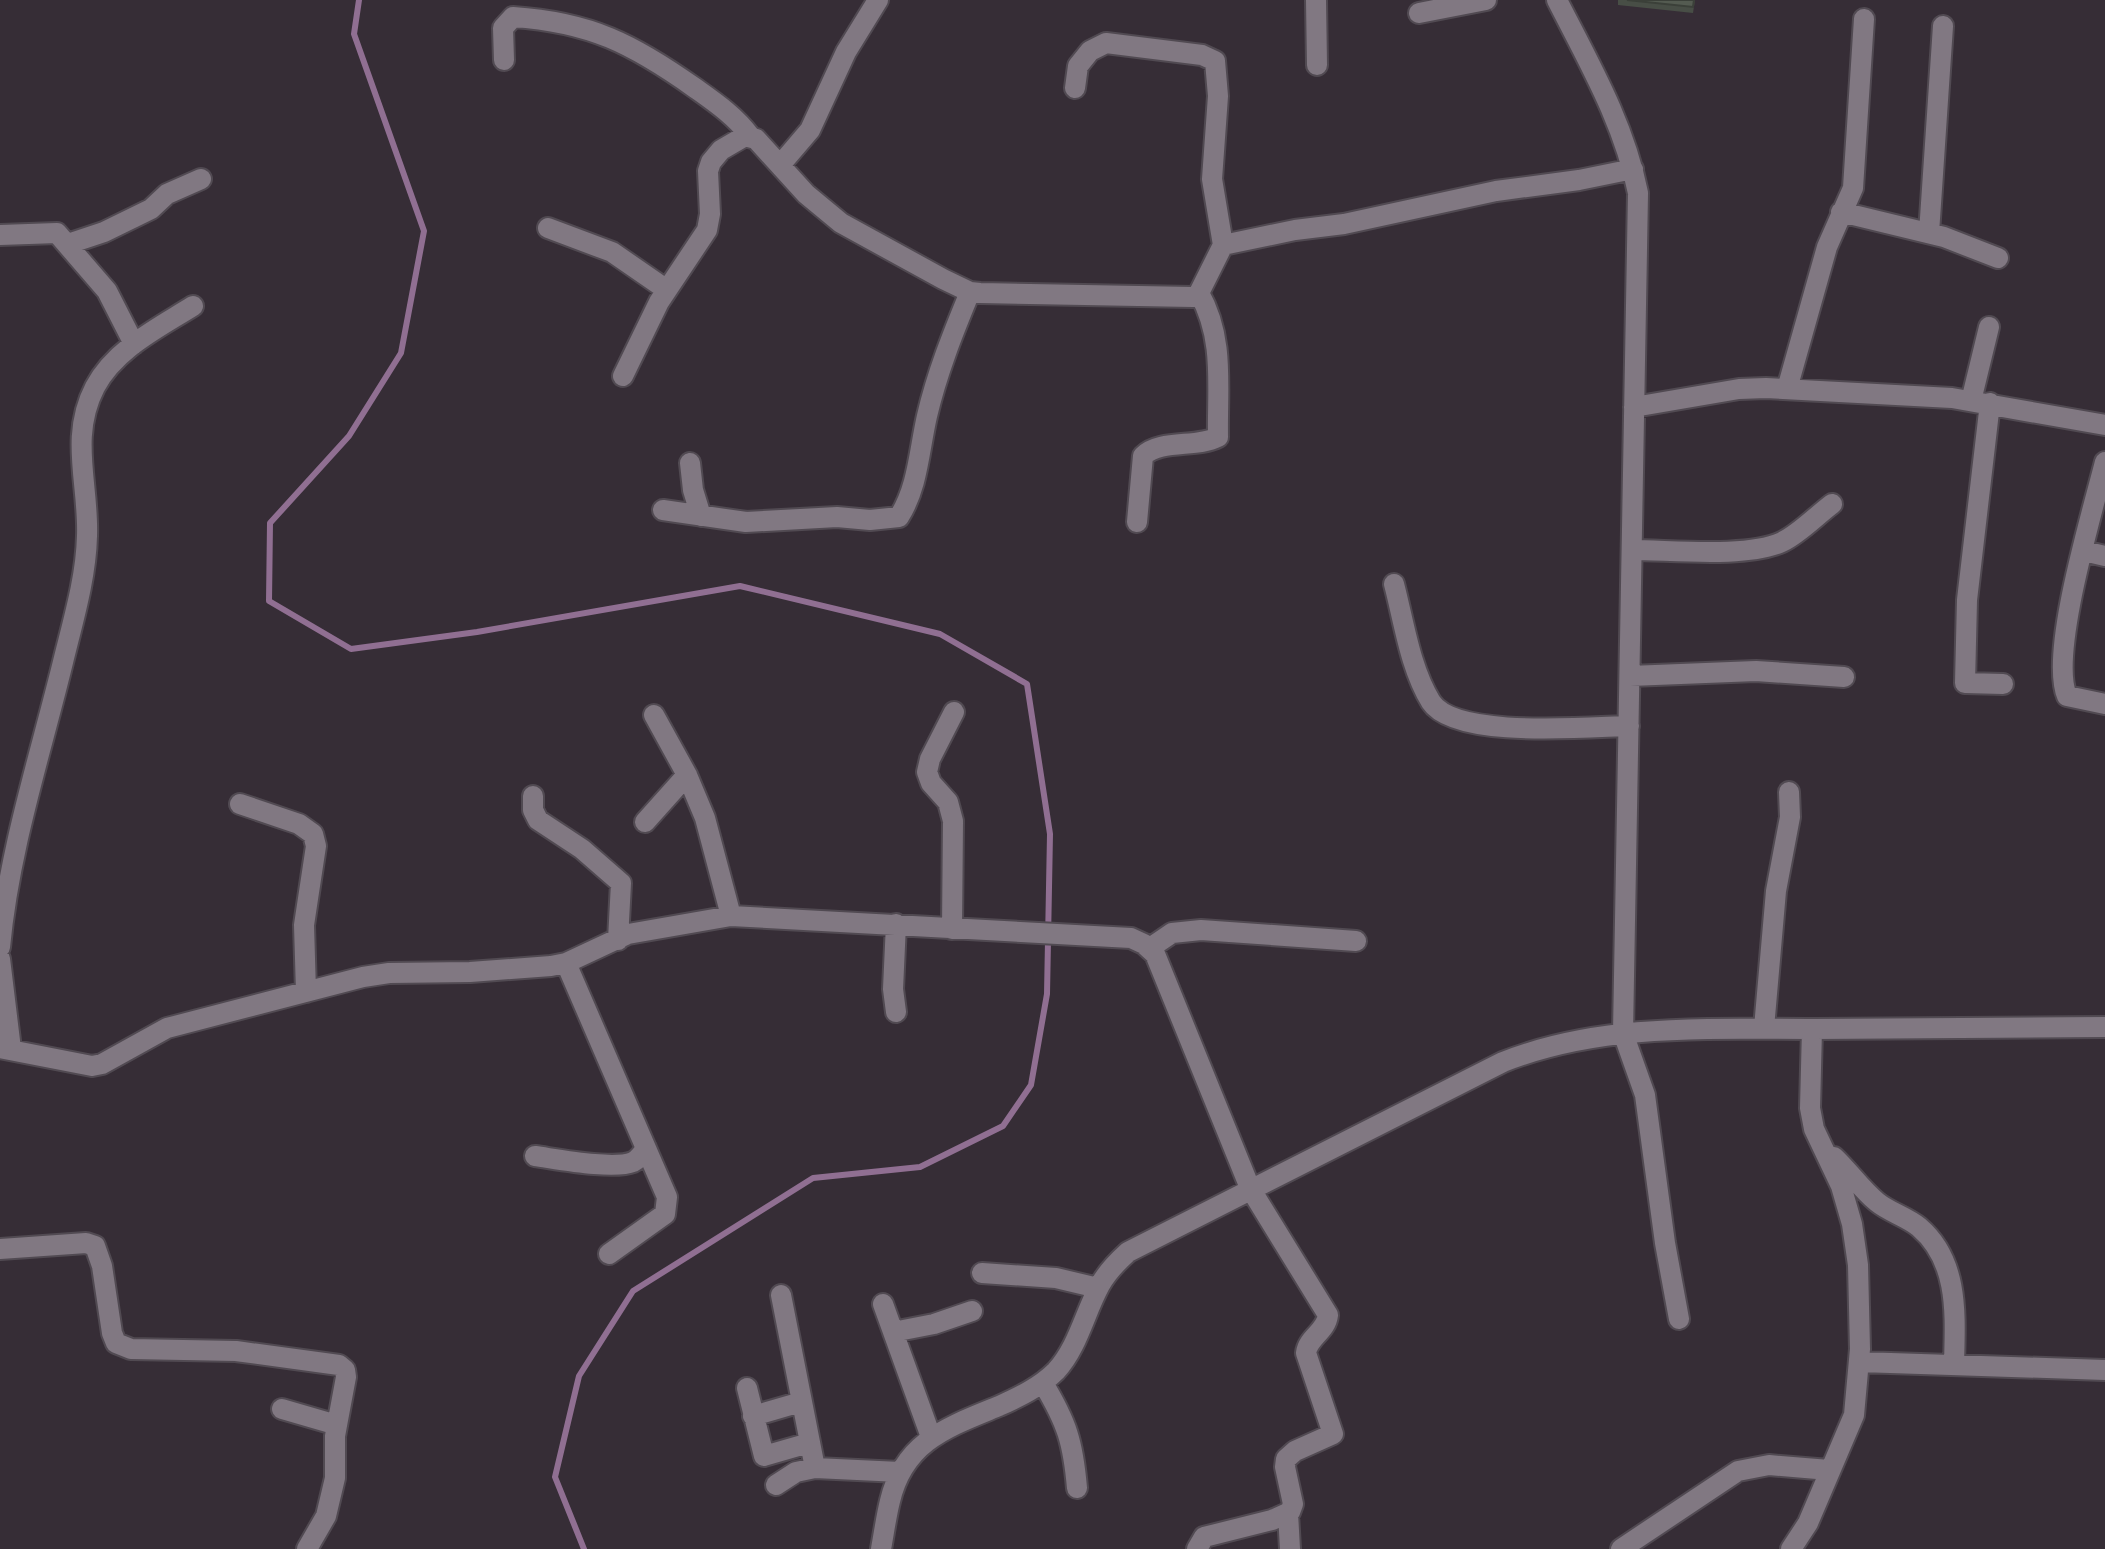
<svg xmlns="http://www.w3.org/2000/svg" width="2105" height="1549" viewBox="0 0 2105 1549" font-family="'Work Sans',sans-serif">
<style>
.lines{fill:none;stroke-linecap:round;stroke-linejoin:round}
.stream{stroke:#906f92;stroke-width:6}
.minor-casing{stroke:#514a52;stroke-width:24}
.minor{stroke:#817882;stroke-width:20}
.wall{fill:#484e46}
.building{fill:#545b51;stroke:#3b4039;stroke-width:2}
</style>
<rect width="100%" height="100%" fill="#362d36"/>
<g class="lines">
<path class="stream" d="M359,0L354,34L424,231L401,353L349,436L270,523L269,601L351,649L477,632L740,586L940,634L1027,684L1050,834L1047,994L1031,1085L1003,1126L920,1167L813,1178L633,1291L579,1376L555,1477L584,1549"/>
<defs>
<path id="minor" d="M1316,0L1317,65
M1557,0C1589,63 1624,123 1638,193L1623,1033L1645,1095L1665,1243L1679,1319
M1419,13L1486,0
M504,60L503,28L513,17C590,22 633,44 695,88C716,103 735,116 750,136
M1075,88L1078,66L1090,51L1106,43L1202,55L1215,61L1218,96L1212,179L1223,245
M781,164L810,130L846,52L878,0
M1841,212L1944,237L1998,258
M548,228L612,252L667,290
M1929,233L1943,26
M0,235L57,233L107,291L134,344
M68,244L104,232L151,209L167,194L201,179
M623,376L659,302L707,230L710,214L708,171L711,162L721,150L745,136L756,139L806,194L841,223L943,279L970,292L980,293L1193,297L1199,293L1223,245L1295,230L1344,224L1496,191L1579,180L1633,169
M1787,389L1827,247L1853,188L1864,19
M1971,401L1989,327
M1990,403L1967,600L1965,683L2003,684
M1634,407L1739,389L1766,388L1952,398L2105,425
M2105,462C2093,510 2049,654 2067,696L2105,704
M690,463L693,490L701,516
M663,510L746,522L837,517L870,520L899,517C918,487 919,451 927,416C937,373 953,333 970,292
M1137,522L1143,456C1160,439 1197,448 1218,437C1217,387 1225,339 1199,293
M1632,550C1672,550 1747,558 1782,542C1799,534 1816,516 1832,504
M2084,551L2105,556
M1394,584C1404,622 1410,668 1431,702C1455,739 1587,727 1629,726
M1630,676L1756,671L1844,677
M654,715L687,775L705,818L731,916
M533,796V810L538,820L582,849L621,883L618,940
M240,804L299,824L313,834L316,846L304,925L306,992
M645,822L687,775
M896,924L893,989L896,1012
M952,929L953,821L948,802L931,783L927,772L930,759L954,712
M0,947C9,850 40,756 63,662C73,621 86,578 87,536C89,484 69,437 95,387C115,349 158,328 193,306
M1150,948L1172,933L1201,930L1356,941
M0,959L11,1049
M566,963L667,1197L665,1214L609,1254
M1764,1028L1776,891L1790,817L1789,792
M0,1048L92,1066L102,1064L167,1028L363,977L389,973L470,972L551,966L566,963L628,934L731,916L1131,938L1144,944L1155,954L1250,1188L1328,1315C1326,1332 1308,1337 1306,1353L1333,1434L1295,1451L1286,1459L1285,1467L1293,1504L1290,1512L1272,1520L1204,1537L1197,1549
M535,1156C557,1159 613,1170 633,1162C639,1159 643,1153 646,1148
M1834,1157C1849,1171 1861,1189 1877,1202C1889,1212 1907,1217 1919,1227C1960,1262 1955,1317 1954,1365
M0,1249L86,1243L95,1246L102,1266L112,1333L116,1343L131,1349L236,1351L339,1365L345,1370L346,1377L335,1436V1478L326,1516L307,1549
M982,1273L1056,1278L1098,1288
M781,1295L815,1468
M883,1304L931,1437
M893,1332L934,1324L972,1311
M1860,1362L2105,1370
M1043,1383C1067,1423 1073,1442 1077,1488
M747,1388L764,1456L809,1443
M282,1409L337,1425
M753,1416L801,1402
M776,1485L796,1472L815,1468L900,1472
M1288,1513L1290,1549
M881,1549C884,1533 886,1517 890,1501C904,1441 948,1427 999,1406C1019,1397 1040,1387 1056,1371C1078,1347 1085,1312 1100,1285C1107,1272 1117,1262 1128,1252L1503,1062C1601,1023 1710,1029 1814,1029C1911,1029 2008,1028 2105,1027
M1621,1549L1738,1471L1769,1465L1829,1470
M1791,1549L1808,1523L1854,1415L1860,1349L1858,1265L1852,1224L1841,1186L1814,1129L1810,1108L1812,1029"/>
</defs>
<use href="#minor" class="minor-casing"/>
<use href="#minor" class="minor"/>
</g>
<path class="wall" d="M1618,0H1695L1693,13L1618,5Z"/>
<path class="building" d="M1627,0H1694L1693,7Z"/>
</svg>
